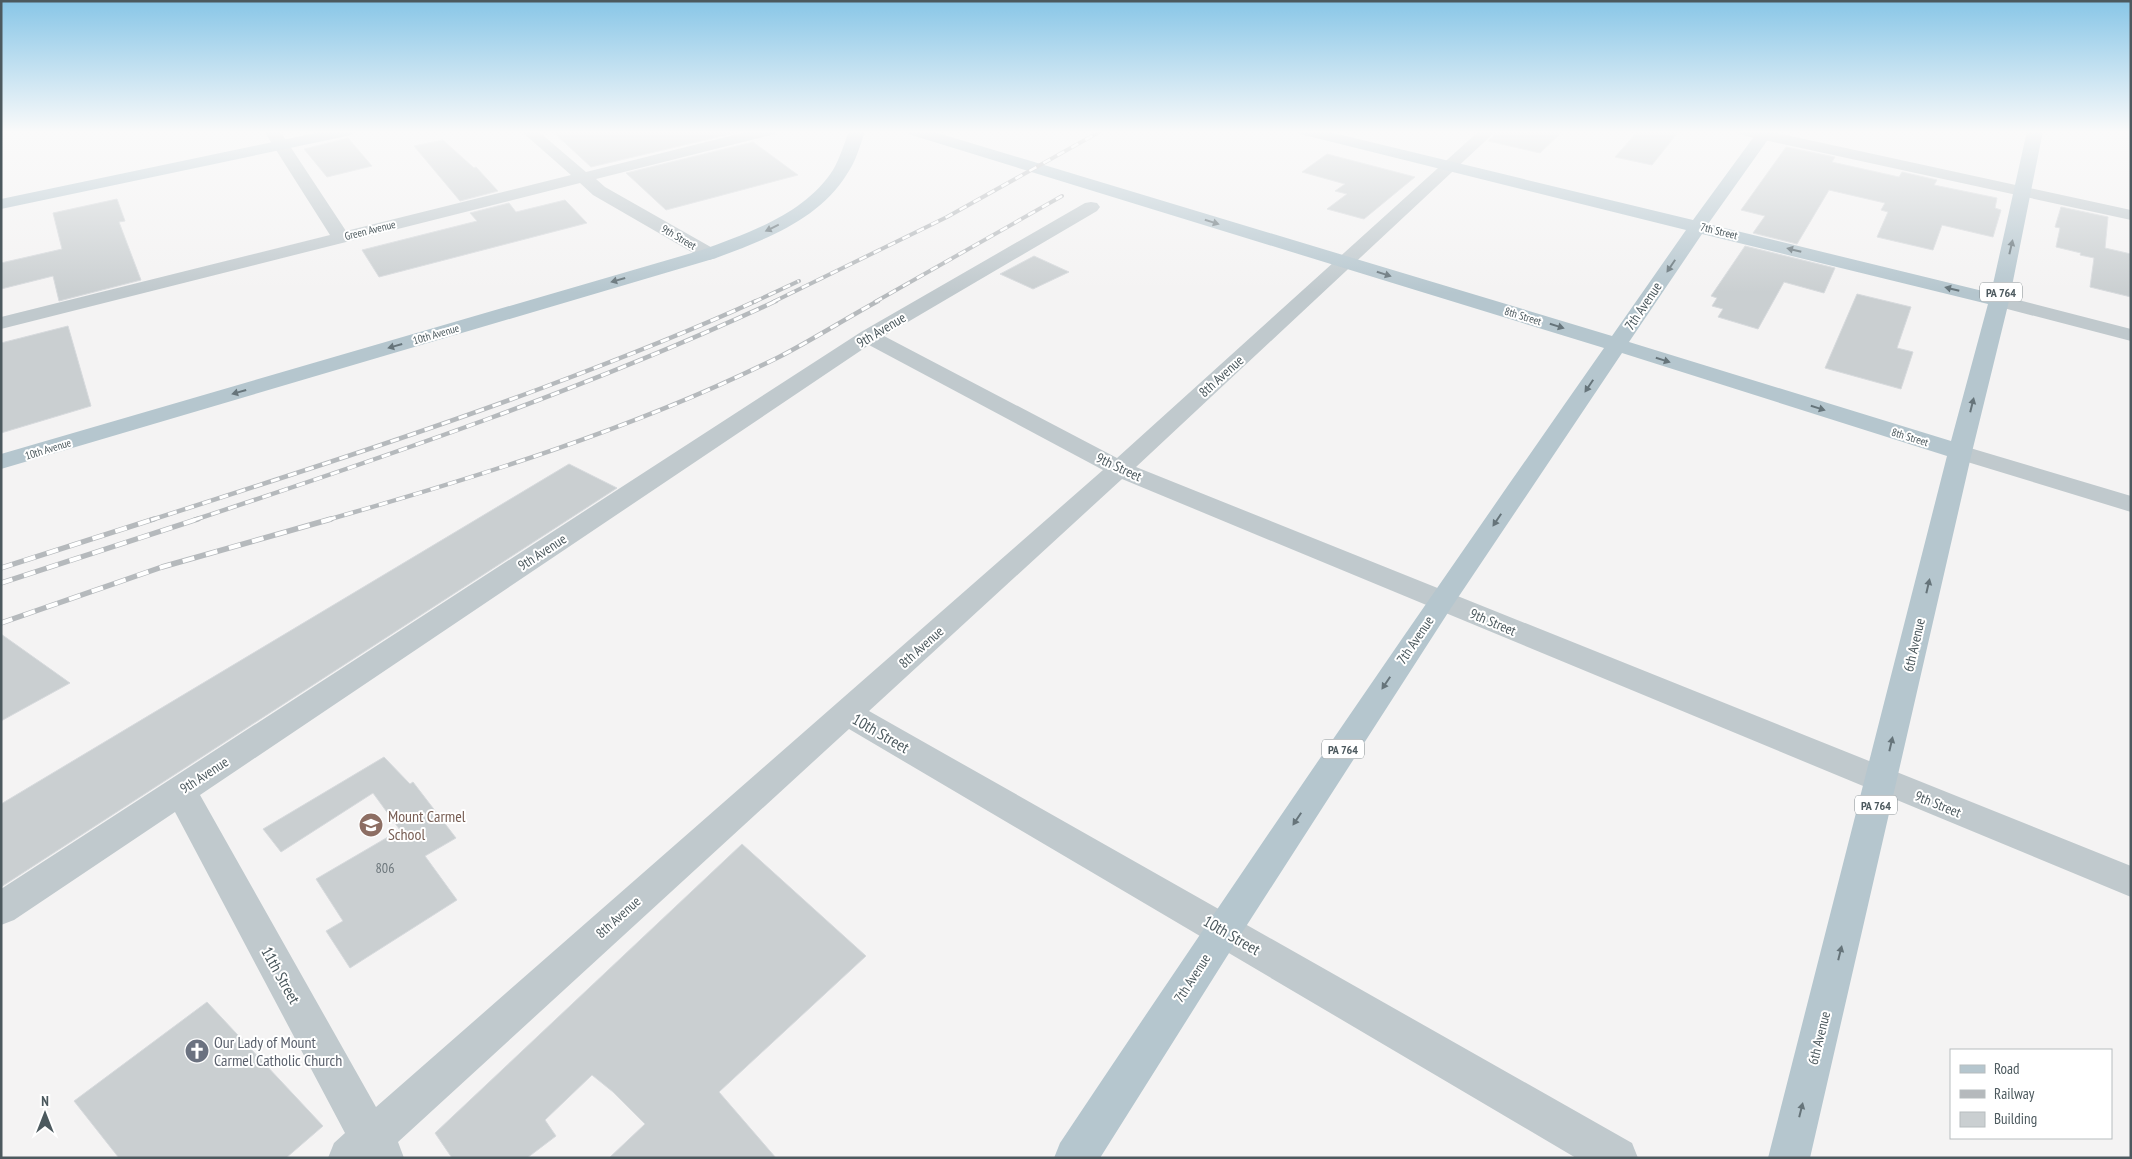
<svg xmlns="http://www.w3.org/2000/svg" width="2132" height="1159" viewBox="0 0 2132 1159" font-family="'PT Sans Narrow',sans-serif">
<style>
.building{fill:#cacfd1;stroke:#d7dadd}
.lines{fill:none;stroke-linecap:round;stroke-linejoin:round}
.minor{fill:#c0c9cd;fill-rule:evenodd}
.major{fill:#b5c6ce;fill-rule:evenodd}
.rail-far2-casing{stroke:#b5b9bc;stroke-width:4}
.rail-far1-casing{stroke:#b5b9bc;stroke-width:4.5}
.rail-casing{stroke:#b5b9bc;stroke-width:5.5}
.rail-far2{stroke:#fff;stroke-width:2.5;stroke-dasharray:8;stroke-linecap:butt}
.rail-far1{stroke:#fff;stroke-width:3;stroke-dasharray:9;stroke-linecap:butt}
.rail{stroke:#fff;stroke-width:4;stroke-dasharray:12;stroke-linecap:butt}
.oneway{fill:#66747a}
.labels{text-anchor:middle;dominant-baseline:central;stroke-width:4;stroke-linejoin:round;paint-order:stroke}
.far-street-label{font-size:11px;fill:#4c595e;stroke:#fff}
.shield{fill:#fff;stroke:#828b8e;stroke-width:1}
.shield-label{font-size:12px;font-weight:bold;fill:#4c595e}
.street-label{font-size:14px;fill:#4c595e;stroke:#fff}
.near-number-label{font-size:14px;fill:#6c767b}
.near-street-label{font-size:16px;fill:#4c595e;stroke:#fff}
.near-education-label{font-size:16px;fill:#785e54;stroke:#fff;text-anchor:start}
.near-worship-label{font-size:16px;fill:#5b616d;stroke:#fff;text-anchor:start}
</style>
<rect width="100%" height="100%" fill="#f4f3f3"/>
<path class="building" d="M552,131H738L739,132L591,167Z
M1498,131H1563L1540,153L1488,141Z
M1638,131H1679L1652,165L1615,157Z
M348,138L372,166L327,177L304,149Z
M443,140L474,168L476,167L498,191L460,201L414,146Z
M753,142L798,175L666,210L626,173Z
M1786,147L1835,157L1832,162L1899,177L1902,172L1937,180L1934,185L1997,198L1995,208L2001,210L1993,237L1942,225L1933,250L1877,237L1888,212L1881,210L1885,203L1829,190L1797,244L1753,233L1765,216L1741,210Z
M1327,154L1415,177L1364,219L1360,218L1327,209L1347,194L1335,191L1345,184L1302,172Z
M117,199L125,221L119,222L141,280L59,301L53,276L1,289V263L62,249L53,213Z
M565,200L587,223L379,277L362,250L477,221L470,213L509,203L516,212Z
M2061,207L2108,217L2105,248L2131,254V297L2090,287L2094,258L2080,255L2081,253L2056,247L2060,228L2055,227Z
M1745,246L1835,268L1824,293L1784,282L1758,329L1718,317L1723,309L1712,306L1717,298L1711,296Z
M1034,256L1069,272L1033,289L1000,274Z
M1857,294L1911,307L1897,348L1913,352L1901,389L1825,368Z
M68,326L91,406L1,433V343Z
M569,464L617,488L1,887V804Z
M1,634L70,683L1,721Z
M384,757L410,784L413,782L456,838L425,856L457,900L350,968L326,931L343,921L316,879L400,830L373,793L281,852L263,829Z
M742,844L866,956L719,1092L776,1158H609L645,1124L613,1092L592,1075L545,1120L556,1136L527,1158H452L435,1133Z
M207,1002L323,1126L286,1158H119L74,1101Z"/>
<g class="lines">
<path class="minor" d="M264,131H280L346,231L571,175L521,131H538L586,172L750,131H777L775,134L596,179L605,187L716,250L718,254L716,258L709,260L702,258L593,195L580,183L1,329V317L330,235Z
M1479,131H1496L1136,467L2131,866V897L1122,479L869,711L1632,1143L1638,1158H1576L849,729L398,1142L404,1158H328L334,1143L345,1133L175,812L14,920L1,925V889L861,332L1085,203L1091,202L1097,203L1100,207L1097,211L884,336L1117,458ZM869,345L1103,470L376,1107L200,795Z
M1738,131H1768L2131,210V220L1746,136L1740,134Z
M1999,295L2131,329V341L1992,305L1989,301L1992,297Z
M1960,445L2131,496V512L1951,457L1948,452L1951,447Z"/>
<path class="major" d="M325,131H355L353,134L347,136L1,209V199Z
M849,131H865C860,146 856,161 847,174C819,220 764,240 716,258L1,469V454L702,250C748,233 805,214 833,170C840,158 844,144 849,131Z
M906,131H931L1612,336L1686,230L1300,134L1298,131H1325L1693,220L1758,131H1774L1708,224L1991,293L2027,131H2043L2009,301L1972,452L1810,1158H1768L1947,456L1622,353L1451,608L1236,942L1100,1158H1054L1060,1143C1238,876 1420,611 1604,348L908,134ZM1702,234L1988,304L1951,441L1629,342Z"/>
<defs>
<path id="rail-far2" d="M754,302L799,281
M773,302L947,217L1101,131
M875,302L1062,196"/>
<path id="rail-far1" d="M151,520C282,478 413,436 542,388C614,361 686,333 756,301
M194,520C391,455 588,388 776,301
M327,520C481,476 636,428 779,357C812,340 845,319 878,301"/>
<path id="rail" d="M1,568L154,519
M1,583L198,519
M1,623L162,567L331,519"/>
</defs>
<use href="#rail-far2" class="rail-far2-casing"/>
<use href="#rail-far1" class="rail-far1-casing"/>
<use href="#rail" class="rail-casing"/>
<use href="#rail-far2" class="rail-far2"/>
<use href="#rail-far1" class="rail-far1"/>
<use href="#rail" class="rail"/>
</g>
<defs><path id="oneway-solid" d="M-6-.8H1V-3.2L6.5 0L1 3.2V.8H-6Z" transform="scale(1.25)"/></defs>
<g class="oneway">
<use href="#oneway-solid" transform="translate(1212 222) rotate(17)"/>
<use href="#oneway-solid" transform="translate(772 228) rotate(154)"/>
<use href="#oneway-solid" transform="translate(2011 247) rotate(-77)"/>
<use href="#oneway-solid" transform="translate(1794 250) rotate(-166)"/>
<use href="#oneway-solid" transform="translate(1671 266) rotate(124)"/>
<use href="#oneway-solid" transform="translate(1384 274) rotate(17)"/>
<use href="#oneway-solid" transform="translate(618 280) rotate(164)"/>
<use href="#oneway-solid" transform="translate(1952 289) rotate(-166)"/>
<use href="#oneway-solid" transform="translate(1557 326) rotate(17)"/>
<use href="#oneway-solid" transform="translate(395 346) rotate(164)"/>
<use href="#oneway-solid" transform="translate(1663 360) rotate(17)"/>
<use href="#oneway-solid" transform="translate(1589 386) rotate(124)"/>
<use href="#oneway-solid" transform="translate(239 392) rotate(164)"/>
<use href="#oneway-solid" transform="translate(1972 405) rotate(-76)"/>
<use href="#oneway-solid" transform="translate(1818 408) rotate(17)"/>
<use href="#oneway-solid" transform="translate(1497 520) rotate(124)"/>
<use href="#oneway-solid" transform="translate(1928 586) rotate(-77)"/>
<use href="#oneway-solid" transform="translate(1386 683) rotate(124)"/>
<use href="#oneway-solid" transform="translate(1891 744) rotate(-77)"/>
<use href="#oneway-solid" transform="translate(1297 819) rotate(124)"/>
<use href="#oneway-solid" transform="translate(1840 953) rotate(-76)"/>
<use href="#oneway-solid" transform="translate(1801 1110) rotate(-76)"/>
</g>
<linearGradient id="sky" x2="0" y2="1"><stop stop-color="#88c6e7"/><stop offset="0.45" stop-color="#fafafa"/><stop offset="1" stop-color="#fafafa" stop-opacity="0"/></linearGradient>
<rect width="2132" height="293" fill="url(#sky)"/>
<defs>
<symbol id="school-disc" viewBox="-11 -11 22 22"><circle r="9.5" fill="#8d6e63" stroke="#fff"/><path d="M0-5L7-2L0 1L-7-2ZM-4 1L0 2.5L4 1V4Q0 6-4 4Z" fill="#fff"/></symbol>
<symbol id="church-disc" viewBox="-11 -11 22 22"><circle r="9.5" fill="#6b7280" stroke="#fff"/><path d="M-1.2-6h2.4v3.5h3.3v2.4h-3.3V6h-2.4V-.1h-3.3v-2.4h3.3Z" fill="#fff"/></symbol>
</defs>
<g fill-rule="evenodd">
<use href="#school-disc" x="357" y="811" width="28" height="28"/>
<use href="#church-disc" x="183" y="1037" width="28" height="28"/>
</g>
<g class="labels">
<g class="far-street-label">
<text transform="translate(370 230) rotate(-14)">Green Avenue</text>
<text transform="translate(1719 231) rotate(14)">7th Street</text>
<text transform="translate(679 237) rotate(30)">9th Street</text>
<text transform="translate(1523 316) rotate(17)">8th Street</text>
<text transform="translate(436 334) rotate(-16)">10th Avenue</text>
<text transform="translate(1910 437) rotate(17)">8th Street</text>
<text transform="translate(48 449) rotate(-17)">10th Avenue</text>
</g>
<g class="shield">
<rect x="1980" y="282.5" width="42" height="19" rx="4"/>
<rect x="1322" y="739.5" width="42" height="19" rx="4"/>
<rect x="1855" y="795.5" width="42" height="19" rx="4"/>
</g>
<g class="shield-label">
<text x="2001" y="292">PA 764</text>
<text x="1343" y="749">PA 764</text>
<text x="1876" y="805">PA 764</text>
</g>
<g class="street-label">
<text transform="translate(1643 306) rotate(-56)">7th Avenue</text>
<text transform="translate(881 330) rotate(-31)">9th Avenue</text>
<text transform="translate(1221 376) rotate(-42)">8th Avenue</text>
<text transform="translate(1119 467) rotate(25)">9th Street</text>
<text transform="translate(542 552) rotate(-33)">9th Avenue</text>
<text transform="translate(1493 622) rotate(23)">9th Street</text>
<text transform="translate(1415 640) rotate(-56)">7th Avenue</text>
<text transform="translate(1914 645) rotate(-77)">6th Avenue</text>
<text transform="translate(921 647) rotate(-42)">8th Avenue</text>
<text transform="translate(204 775) rotate(-33)">9th Avenue</text>
<text transform="translate(1938 804) rotate(22)">9th Street</text>
<text transform="translate(618 917) rotate(-42)">8th Avenue</text>
<text transform="translate(1192 978) rotate(-57)">7th Avenue</text>
<text transform="translate(1819 1038) rotate(-76)">6th Avenue</text>
</g>
<g class="near-number-label">
<text x="385" y="868">806</text>
</g>
<g class="near-street-label">
<text transform="translate(881 733) rotate(30)">10th Street</text>
<text transform="translate(1232 935) rotate(30)">10th Street</text>
<text transform="translate(281 975) rotate(61)">11th Street</text>
</g>
<g class="near-education-label">
<text x="388" y="816">Mount Carmel<tspan x="388" dy="18">School</tspan></text>
</g>
<g class="near-worship-label">
<text x="214" y="1042">Our Lady of Mount<tspan x="214" dy="18">Carmel Catholic Church</tspan></text>
</g>
</g>
<rect width="2132" height="1159" fill="none" stroke="#4c595e" stroke-width="5"/>
<rect x="1950" y="1049" width="162" height="90" fill="#ffffff" stroke="#b7bdbf"/>
<rect x="1960" y="1065" width="25" height="8" fill="#b5c6ce" stroke="#b7bdbf"/>
<text x="1994" y="1074" font-size="15" fill="#4c595e">Road</text>
<rect x="1960" y="1090" width="25" height="8" fill="#b5b9bc" stroke="#b7bdbf"/>
<text x="1994" y="1099" font-size="15" fill="#4c595e">Railway</text>
<rect x="1960" y="1112" width="25" height="15" fill="#cacfd1" stroke="#b7bdbf"/>
<text x="1994" y="1124" font-size="15" fill="#4c595e">Building</text>
<g transform="translate(45 1114)" stroke="#ffffff" stroke-width="4" paint-order="stroke">
<path d="M0-4L9 19L0 12L-9 19Z" fill="#4c595e"/>
<text y="-8" font-size="14" font-weight="bold" text-anchor="middle" fill="#4c595e">N</text>
</g>
</svg>
